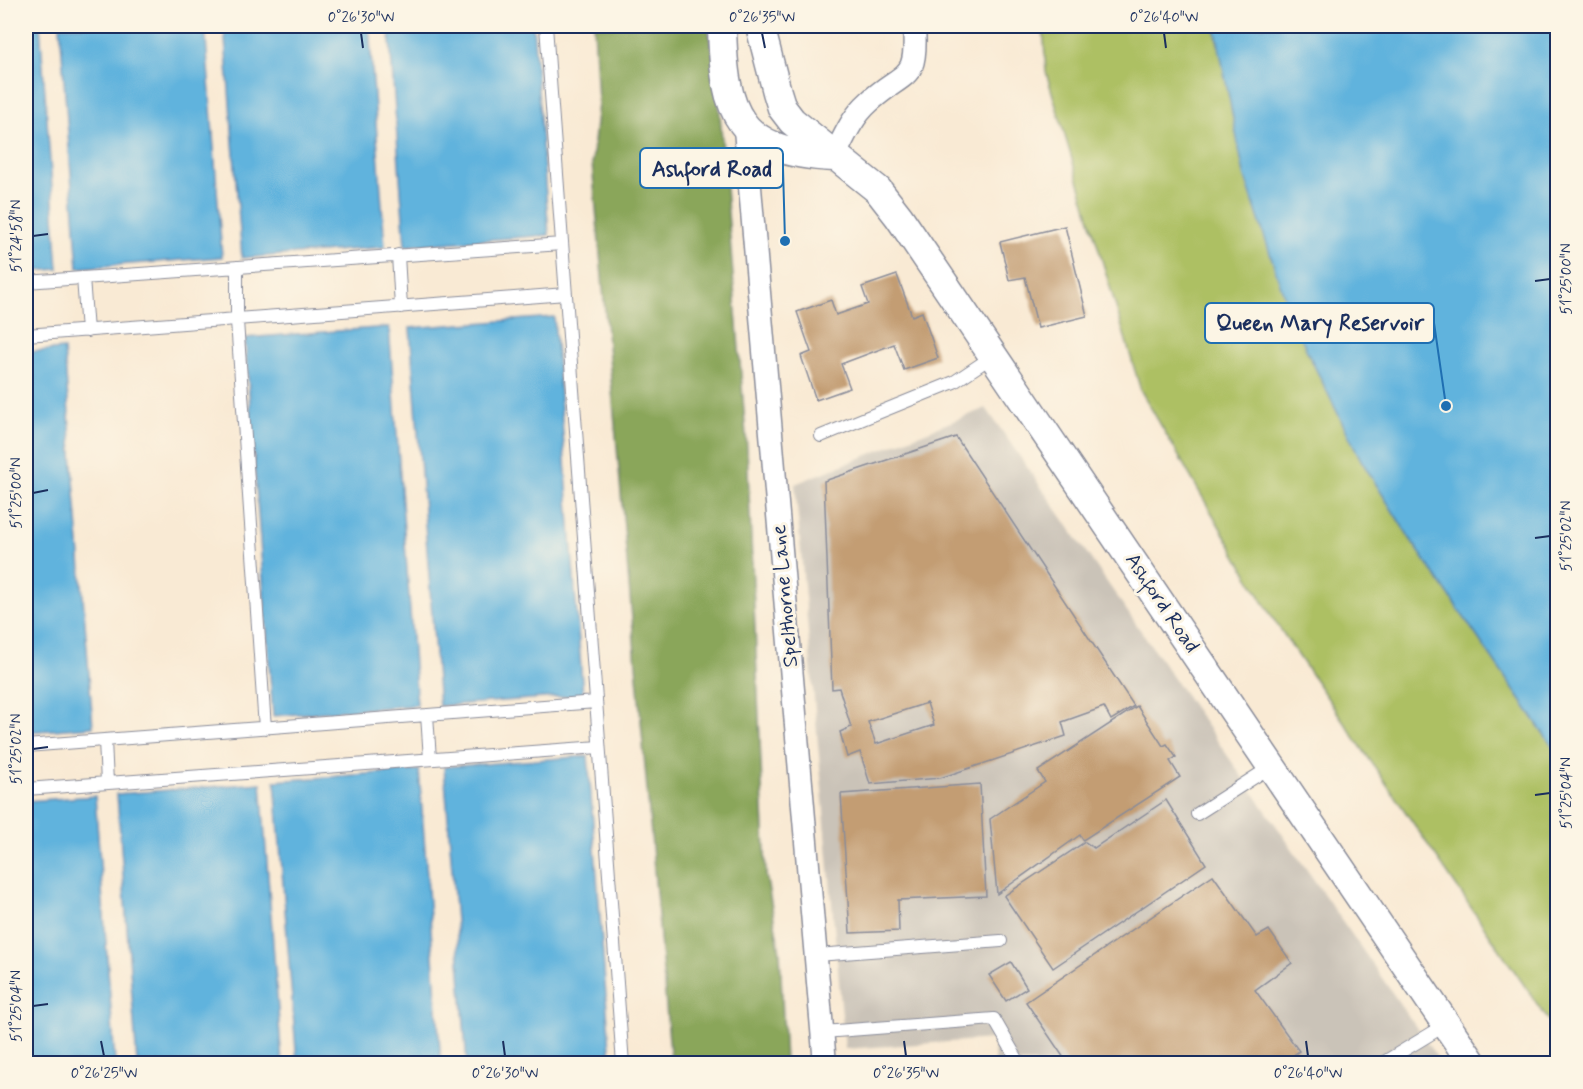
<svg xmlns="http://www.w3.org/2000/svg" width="1583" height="1089" viewBox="0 0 1583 1089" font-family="Mynerve,sans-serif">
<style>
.industrial{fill:#cac3b8}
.green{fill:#adc064;stroke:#647861;stroke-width:1.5}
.forest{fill:#8aa65a;stroke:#526a5c;stroke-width:1.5}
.water{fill:#61b3dd;stroke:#3e719e;stroke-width:1.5}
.building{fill:#c39d73;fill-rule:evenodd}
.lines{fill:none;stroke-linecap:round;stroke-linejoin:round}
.service-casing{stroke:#8a8c99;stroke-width:14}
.minor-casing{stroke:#8a8c99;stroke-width:25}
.tertiary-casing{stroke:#8a8c99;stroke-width:31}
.service{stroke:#fff;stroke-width:12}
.minor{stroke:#fff;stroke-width:22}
.tertiary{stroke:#fff;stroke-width:28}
.ticks{fill:none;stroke:#1b2f5e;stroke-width:2}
.labels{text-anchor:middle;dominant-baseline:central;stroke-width:6;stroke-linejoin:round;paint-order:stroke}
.street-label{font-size:21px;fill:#1b2f5e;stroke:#fcf5e5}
.leader{fill:none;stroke:#1f6fb2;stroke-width:2}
.callout-dot{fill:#1f6fb2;stroke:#fcf5e5;stroke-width:2}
.callout{fill:#fcf5e5;stroke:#1f6fb2;stroke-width:2}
.callout-label{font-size:22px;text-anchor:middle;font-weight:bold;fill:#1b2f5e}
.neatline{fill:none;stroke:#1b2f5e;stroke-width:2}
.ticks-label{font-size:15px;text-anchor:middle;fill:#1b2f5e}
</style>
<rect width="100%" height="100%" fill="#fcf5e5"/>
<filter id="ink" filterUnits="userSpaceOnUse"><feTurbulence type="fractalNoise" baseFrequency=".0167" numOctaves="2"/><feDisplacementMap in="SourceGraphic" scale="12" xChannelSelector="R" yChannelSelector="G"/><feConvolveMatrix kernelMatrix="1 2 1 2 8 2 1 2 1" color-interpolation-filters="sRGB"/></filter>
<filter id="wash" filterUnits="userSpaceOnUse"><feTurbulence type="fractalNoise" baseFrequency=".008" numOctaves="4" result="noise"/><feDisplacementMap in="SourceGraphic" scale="24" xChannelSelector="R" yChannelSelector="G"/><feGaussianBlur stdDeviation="1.35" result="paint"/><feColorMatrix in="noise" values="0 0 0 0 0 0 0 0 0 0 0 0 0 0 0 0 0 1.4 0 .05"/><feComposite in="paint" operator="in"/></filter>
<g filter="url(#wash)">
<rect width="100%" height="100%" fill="#f9ead4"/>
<path class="industrial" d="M986,408L1441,1063H995L993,1039L845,1049L795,484Z"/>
<path class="green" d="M1043,26H1215L1217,40L1307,351L1361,460L1409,537L1557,753V1033L1272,617L1141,391L1046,72Z"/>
<path class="forest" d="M594,26H708L717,77L747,448L766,875L780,952L785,1063H671L592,163L598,102Z"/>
<path class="water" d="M26,26H40L58,269L26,272Z
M60,26H205L222,257L78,268Z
M224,26H369L385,247L242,258Z
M389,26H533L549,235L405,246Z
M1215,26H1557V753L1409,537L1361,460L1307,351L1286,302L1244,174Z
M554,317L583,695L439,706L410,328Z
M389,327L417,705L273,716L245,338Z
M64,349L93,727L26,732V352Z
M588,756L611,1063H467L444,767Z
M419,770L441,1063H297L275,781Z
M261,783L282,1063H137L117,794Z
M95,796L115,1063H26V801Z"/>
<g id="blocks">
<path class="building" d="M1065,226L1087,316L1038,328L1025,277L1009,280L1000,242Z
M897,275L912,316L922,312L938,358L904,370L894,344L841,364L850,388L816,400L801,356L811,352L797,312L831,300L836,315L868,304L862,287Z
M956,437L1134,706L1111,720L1104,707L1062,722L1066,736L940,778L870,784L860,752L847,757L840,732L851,727L839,688L832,689L824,481ZM927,703L934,725L876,744L868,722Z
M1137,706L1163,746L1167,744L1176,757L1170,761L1180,777L1083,840L1080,835L997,894L990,819L1045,782L1038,771Z
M980,784L986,896L898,900L899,931L850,933L841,794Z
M1166,800L1206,864L1053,968L1004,896L1085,842L1094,848Z
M1213,875L1257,937L1269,930L1292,963L1255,990L1299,1051L1281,1064H1068L1026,1002Z
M1011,962L1027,988L1006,1001L989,975Z"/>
</g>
</g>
<g filter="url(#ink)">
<use href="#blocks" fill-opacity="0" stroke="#8a8c99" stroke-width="1.5"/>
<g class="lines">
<defs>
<path id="service" d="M546,26L623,1064
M398,255L401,307
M237,267V321L265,728
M83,278L87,331
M26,282L562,244
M26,335L566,294
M821,436L954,382L993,356
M427,715L430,759
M105,740L107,783
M26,746L596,702
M26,789L599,747
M1197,814L1272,766
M817,955L1001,941
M823,1032L994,1019L1020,1064
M1381,1064L1447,1024"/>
<path id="minor" d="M745,129L825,1064
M834,157C844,137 852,117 869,102C905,69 918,83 914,26"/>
<path id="tertiary" d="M722,26C724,114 737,152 834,157
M760,26L777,92L782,108L792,121L878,190L899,217L1473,1064"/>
</defs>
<use href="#service" class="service-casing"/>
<use href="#minor" class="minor-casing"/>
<use href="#tertiary" class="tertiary-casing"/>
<use href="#service" class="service"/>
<use href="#minor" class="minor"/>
<use href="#tertiary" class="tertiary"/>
</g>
</g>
<path class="ticks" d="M361,33L363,48M762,33L765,48M1164,33L1166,48M33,236L48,234M1535,281L1550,279M33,493L48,490M1535,538L1550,536M33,749L48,747M1535,795L1550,793M33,1006L48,1004M101,1041L104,1056M503,1041L505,1056M904,1041L906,1056M1306,1041L1308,1056"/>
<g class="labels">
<g class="street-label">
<text transform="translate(785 596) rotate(-95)">Spelthorne Lane</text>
<text transform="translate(1162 603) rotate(56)">Ashford Road</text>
</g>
</g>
<path class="leader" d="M785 241L783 168M1446 406L1434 323"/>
<g class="callout-dot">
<circle cx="785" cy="241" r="6"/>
<circle cx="1446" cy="406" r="6"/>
</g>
<g class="callout">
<rect x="640" y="148" width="143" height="40" rx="6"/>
<rect x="1205" y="303" width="229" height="40" rx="6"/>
</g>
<g class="callout-label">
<text x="712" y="176">Ashford Road</text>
<text x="1320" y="330">Queen Mary Reservoir</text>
</g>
<rect width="1583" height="1089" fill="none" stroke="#fcf5e5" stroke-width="66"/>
<rect x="33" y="33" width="1517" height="1023" class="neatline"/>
<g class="ticks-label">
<text x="361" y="22">0°26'30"W</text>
<text x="762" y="22">0°26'35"W</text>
<text x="1164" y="22">0°26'40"W</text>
<text transform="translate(16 236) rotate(-90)" y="5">51°24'58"N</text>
<text transform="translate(1566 279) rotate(-90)" y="5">51°25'00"N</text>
<text transform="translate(16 493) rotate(-90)" y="5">51°25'00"N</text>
<text transform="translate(1566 536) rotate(-90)" y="5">51°25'02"N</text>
<text transform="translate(16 749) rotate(-90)" y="5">51°25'02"N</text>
<text transform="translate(1566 793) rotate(-90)" y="5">51°25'04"N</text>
<text transform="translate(16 1006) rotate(-90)" y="5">51°25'04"N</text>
<text x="104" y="1078">0°26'25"W</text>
<text x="505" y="1078">0°26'30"W</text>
<text x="906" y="1078">0°26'35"W</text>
<text x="1308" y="1078">0°26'40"W</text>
</g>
</svg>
